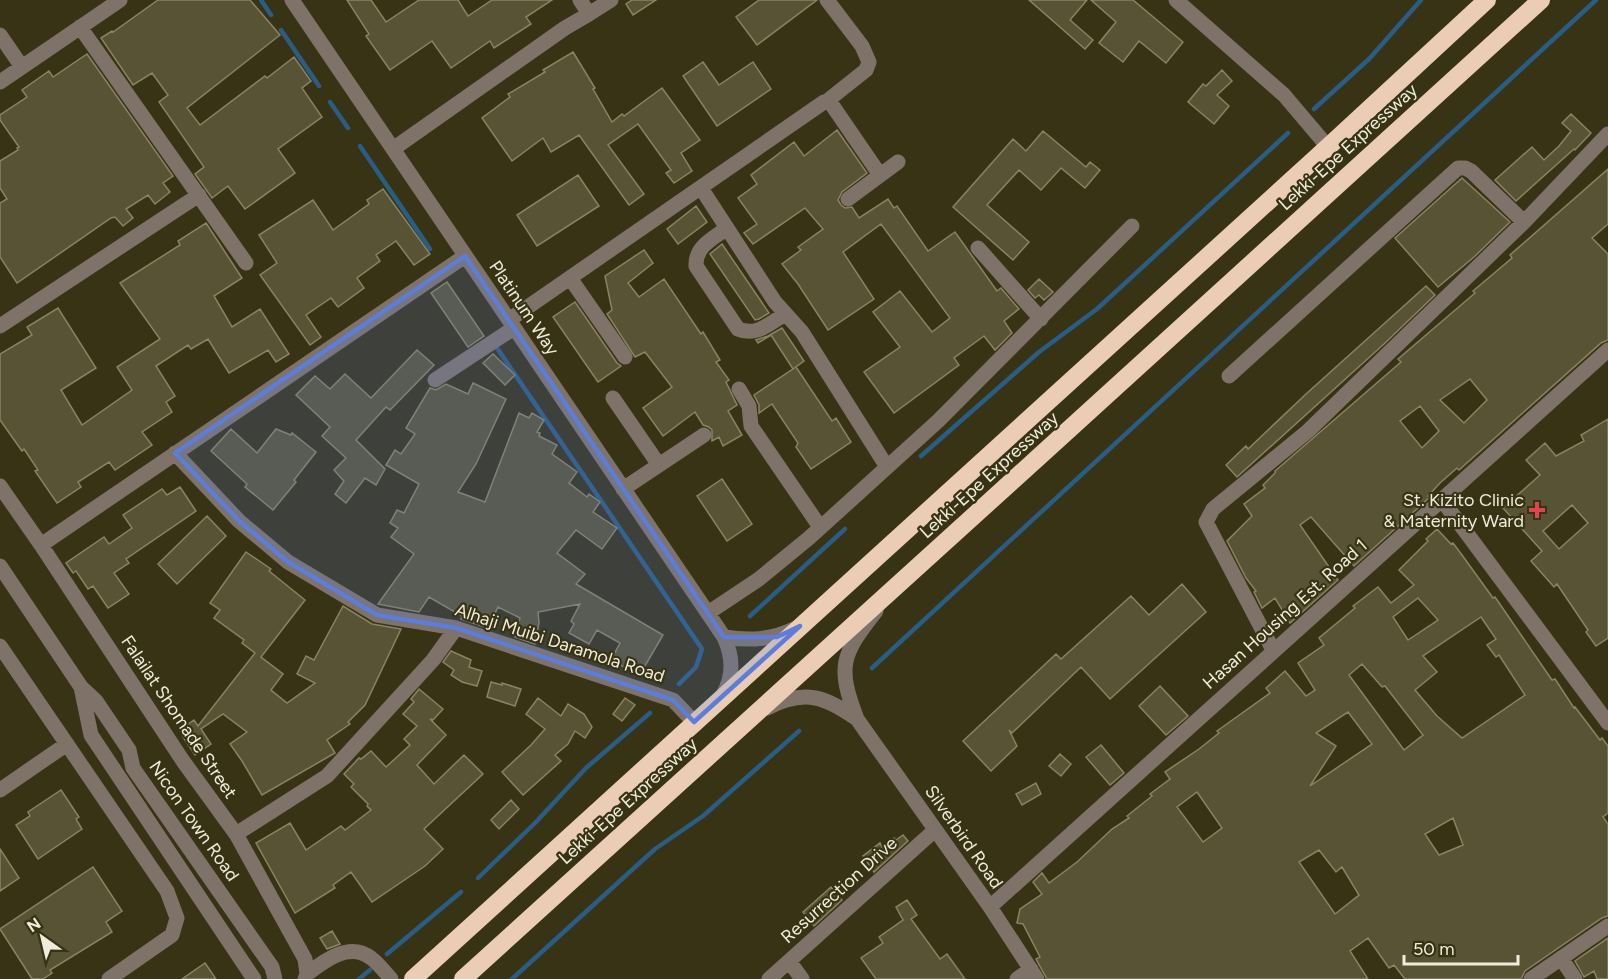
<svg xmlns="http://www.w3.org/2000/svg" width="1608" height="979" viewBox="0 0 1608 979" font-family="Figtree,sans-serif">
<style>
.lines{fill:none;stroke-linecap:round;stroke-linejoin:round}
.stream{stroke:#2a5d85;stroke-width:4.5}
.building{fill:#595335;stroke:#898363;stroke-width:1.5;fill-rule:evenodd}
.minor{stroke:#7f7369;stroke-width:15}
.highway{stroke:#eacdb4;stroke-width:18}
.marked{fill:#5c7dd9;fill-opacity:0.2;stroke:#5c7dd9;stroke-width:4.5;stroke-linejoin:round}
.health-dot{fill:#e0444e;stroke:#383314;stroke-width:2}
.labels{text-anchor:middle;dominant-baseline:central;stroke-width:4.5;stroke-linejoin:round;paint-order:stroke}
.street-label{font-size:18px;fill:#efecdb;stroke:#383314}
.poi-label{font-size:18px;fill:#efecdb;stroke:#383314;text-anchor:end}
</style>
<rect width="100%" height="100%" fill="#383314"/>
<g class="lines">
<path class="stream" d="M261,0L271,15
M281,30L319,86
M330,102L348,128
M1314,109L1370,58L1421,0
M360,146L430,249
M497,348L702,649L696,667L679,684
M921,456L1039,352L1097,309L1288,133
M750,616L845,529
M872,668L1596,0
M478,878L536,822L586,768L650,713
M387,954L461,892
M359,979L370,970
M512,979L655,849L703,816L799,731"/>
</g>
<path class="building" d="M158,0H250L280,35L187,108L200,125L265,76L267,78L294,57L311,81L302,88L322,117L278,149L295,173L245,209L228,186L212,198L195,174L204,167L159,102L168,95L152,73L133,85L101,38L112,31L113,32Z
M347,0H371L386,22L419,0H458L468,16L492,0H552L526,17L531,24L494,48L490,41L451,68L432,41L390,70L366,36L369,34Z
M632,0H656L633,15L626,4Z
M759,0H817L757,45L736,17Z
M1029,0H1087L1070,20L1093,40L1085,49Z
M1091,0H1133L1183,42L1166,63L1139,41L1123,62L1099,43L1116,22Z
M573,52L595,88L593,89L612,122L622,114L624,116L662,88L700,140L681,153L692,171L674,183L666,173L671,170L638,124L608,145L644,194L629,205L579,135L551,152L543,138L512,161L482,118L510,97L508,94L545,72L543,70Z
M87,54L173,176L163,183L170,192L155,204L148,195L126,209L133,218L123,226L115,217L111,218L17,283L0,257V203L7,199L0,188V161L18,150L17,148L19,147L0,120V115L27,97L22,90L49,71L53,77Z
M703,62L719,85L753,62L771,89L717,126L683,76Z
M1222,70L1232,81L1217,95L1229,106L1214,124L1188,102L1203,84L1206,86Z
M1571,114L1591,133L1575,150L1574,149L1516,201L1495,180L1532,147L1544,160L1559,146L1571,131L1562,123Z
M837,130L867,173L842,192L838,200L841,205L845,208L852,207L859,218L888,199L894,208L897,206L928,251L955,232L997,291L1001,288L1019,309L1004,321L1012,333L995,350L984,336L954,358L959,365L894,413L864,372L900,347L873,312L900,291L932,332L950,318L881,224L843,252L874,299L828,330L798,284L782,264L801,250L798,247L823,229L805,208L753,244L744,233L757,224L738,198L757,184L751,175L794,142L804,156Z
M1043,131L1086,167L1090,162L1100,170L1085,188L1061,168L1041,190L1019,170L987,205L1029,242L1013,260L953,207L1013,139L1026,151Z
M1608,169V224L1592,238L1608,254V340L1601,343L1459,470L1457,468L1440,483L1428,496L1430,497L1354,566L1311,517L1300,525L1338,580L1290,623L1275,598L1262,608L1254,592L1256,591L1246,578L1227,541L1252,516L1244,504L1265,488L1263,485L1275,473V471L1401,362L1398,359L1475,293L1473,291L1512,258L1510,255ZM1470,379L1487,400L1464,423L1440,400ZM1420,406L1439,431L1422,448L1400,421Z
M578,175L599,206L537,246L517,215Z
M1462,178L1510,222L1474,257L1438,287L1395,238Z
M383,189L430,254L414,265L396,241L376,255L380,261L357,278L364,288L338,307L331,298L306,315L321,337L310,345L260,275L277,263L259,235L313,200L333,230L369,204L367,200Z
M696,206L707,222L678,244L667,229Z
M206,223L242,278L214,296L232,327L260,309L289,354L276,362L268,350L229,373L208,339L191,349L188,345L156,366L175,396L166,402L172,412L142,432L152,445L115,470L109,462L78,482L81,487L57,503L35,471L38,470L24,449L22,451L0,420V354L32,335L27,327L58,308L96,368L61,390L82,425L132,390L117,367L160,339L120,283L180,245L178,241Z
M722,244L769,313L759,319L755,320L710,254Z
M644,250L653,263L628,283L639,297L664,279L701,334L703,332L720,360L716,362L729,380L726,382L737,405L728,411L742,435L723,446L719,437L712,441V430L709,427L703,425L695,412L663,436L643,408L672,387L645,352L635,357L607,314L612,310L605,276Z
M1039,279L1053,292L1044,300L1039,295L1035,298L1028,290Z
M447,282L484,336L468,347L431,293Z
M1426,286L1435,295L1384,344L1237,477L1226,465L1246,446L1248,449L1306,394Z
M575,302L617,363L621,366L598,382L553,317Z
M782,328L804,361L793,369L771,335L758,343L756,340L768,336Z
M417,350L434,365L390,410L386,407L356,440L385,469L376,485L365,478L346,503L335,494L344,481L334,470L346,458L322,436L330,427L296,395L315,376L330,389L345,374L371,398Z
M493,354L515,375L505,385L483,363Z
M796,367L832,421L836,418L851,442L811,469L796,447L798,443L772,404L759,413V405L754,395Z
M473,383L506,399L476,464L458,492L485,502L519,413L529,418L532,413L544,420L537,432L540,433L539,436L557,445L552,454L577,472L569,483L587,497L589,494L600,502L593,512L617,528L602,549L576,530L557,553L585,574L576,584L663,635L642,671L627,662L624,667L611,660L620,643L597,630L589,644L569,633L574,624L571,621L580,604L538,612L539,623L535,644L515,637L520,618L498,607L488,628L461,619L462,616L429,597L419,612L378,604L414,554L391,537L398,528L390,523L397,510L404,513L419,484L386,465L395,450L401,454L415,434L406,428L430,388L436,390L446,384L468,394Z
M1608,419V638L1596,646L1586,632L1588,630L1557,584L1554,587L1531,561L1542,551L1503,508L1540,475L1526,460L1545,443L1556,456L1584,441L1581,435ZM1572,505L1588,523L1559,549L1543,531Z
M231,429L257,453L276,429L291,435L292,433L316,452L294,480L296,482L273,510L245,487L247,484L211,451Z
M722,479L752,524L727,541L697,496Z
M180,487L196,511L126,559L129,563L114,573L129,594L108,608L93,586L88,589L76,571L73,573L66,563L104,537L109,544L132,528L123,515L162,489L167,495Z
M207,516L226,536L177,584L158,564Z
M1437,529L1451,544L1453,543L1462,555L1493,598L1495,597L1552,680L1555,679L1574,708L1575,707L1600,740L1602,738L1608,746V813L1603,817L1608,824V916L1602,918L1525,971L1521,979H1405L1394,965L1389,968L1368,938L1350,951L1368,979H1047L1036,959L1040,957L1023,924L1017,923L1020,909L1042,894L1033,882L1042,873L1049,883L1077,862L1112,829L1129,818L1127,816L1152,796L1150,794L1170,779L1165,772L1199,749L1219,733L1217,731L1270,693L1266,688L1285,671L1306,696L1315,690L1298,663L1324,645L1319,638L1355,608L1353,606L1378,587L1391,603L1414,585L1399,570L1428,541L1426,539ZM1418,598L1438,620L1408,640L1393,617ZM1481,617L1496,639L1487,645L1496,657L1499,655L1525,695L1462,738L1437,716L1415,690L1437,672L1423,656ZM1362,664L1382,687L1385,686L1423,735L1404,750L1349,675ZM1348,712L1372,744L1310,786L1336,746L1316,733ZM1197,792L1222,828L1203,842L1177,807ZM1453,818L1463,845L1439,855L1425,834ZM1319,850L1336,872L1342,867L1359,895L1335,914L1299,862Z
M246,552L271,569L269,571L305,600L261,657L283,674L271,690L287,703L315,683L297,674L306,656L314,660L343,606L372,624L401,629L365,705L348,722L350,724L327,740L335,753L262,795L242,761L230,744L247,732L223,714L201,729L211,744L195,755L183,737L185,736L180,730L194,720L198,726L255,653L242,643L244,640L214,618L220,610L210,603Z
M1182,584L1206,612L1110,699L1081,667L1012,733L1009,730L1017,746L991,771L963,741L1056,654L1061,659L1131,596L1149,615Z
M451,651L471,660L469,667L482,671L477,686L462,682L451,675L454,670L443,662Z
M491,682L502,685V683L521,689L515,706L487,697Z
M1160,686L1188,716L1166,735L1139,706Z
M419,689L443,709L433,720L430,719L446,735L417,765L434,784L464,755L483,774L424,829L443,849L425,866L372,902L351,872L333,885L335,888L295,913L256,843L290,823L306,850L341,826L345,830L371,810L367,806L368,804L351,787L354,784L344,774L359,758L361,759L371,751L386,767L410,745L404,739L417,726L403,714L414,702L411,699Z
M538,698L561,716L568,704L584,714L592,727L585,738L575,731L568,744L555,755L561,761L523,795L502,772L531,745L545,729L526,714Z
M625,698L635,705L622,721L613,714Z
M1101,745L1124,773L1110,785L1086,757Z
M1060,754L1071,764L1061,776L1049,766Z
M1036,783L1041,794L1022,805L1016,794Z
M61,790L79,817L76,819L82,829L38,859L16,825L30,816L28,812Z
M511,800L519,809L499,829L491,820Z
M903,835L908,841L874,872L863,856L880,843L882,847L894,838L896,840Z
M0,849L19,878L0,891Z
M93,867L122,911L106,922L112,932L50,970L52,973L43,979H32L0,929Z
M831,887L842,900L814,926L803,912Z
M907,900L917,915L911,919L940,959L947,954L965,979H876L861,958L883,943L879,937L903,920L896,907Z
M332,931L340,944L327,949L320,938Z
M1608,938V979H1597L1594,971L1584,977L1575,961Z
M205,963L216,979H182Z"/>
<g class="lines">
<path class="minor" d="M292,0L724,637C733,657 734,675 723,695
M1176,0L1284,95L1328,147
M589,14L611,0
M80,27L246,263
M0,35L22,67L120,0
M0,82L22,67
M827,101L866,70L869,62L862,46L827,0
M393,149L565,28L589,14L580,0
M701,188L775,302L802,332L887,467
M848,199L898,162
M727,228C713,239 695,246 696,266L738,329C757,337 770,323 785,314
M978,248L1041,319
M570,278L625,357
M509,320L824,102H830L880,175
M0,326L199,195
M1229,376L1458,168H1465L1471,171L1524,222
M435,380L514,328
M739,389L749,406L751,426L820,527
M613,398L659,465
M175,453L239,521L288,562L377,615L456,628L673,700L694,722
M0,486L41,545L183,761L236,834L305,959L307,974L305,979
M623,489L704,435
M1442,500L1608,723
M41,545L465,256
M0,566L81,687L96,701L129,750L133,768L272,967L275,979
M876,611C841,655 837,667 857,719L990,907L1037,979
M708,613L759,579L809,538L938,421L1132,226
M724,637C750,641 770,640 794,629
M0,646L167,891L177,918L172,935L109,979
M1273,650L1206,522L1213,509L1308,431L1524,222L1608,134
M81,687L91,735L254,979
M767,708C804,689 825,696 857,719
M0,790L67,744
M236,834L327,776L433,660L456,628
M990,907L1608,350
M1561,958L1575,979
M789,961L802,979
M307,974C324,961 349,941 371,958C378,963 385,972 391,979
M769,979L935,830
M1017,979L1031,969
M1531,979L1608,926"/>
<path class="highway" d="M413,979L1328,147L1487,0
M463,979C822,652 1183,328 1541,0"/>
</g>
<path class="marked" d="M465,256L724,637H777L800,626L694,722L673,700L456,628L377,615L288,562L239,521L175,453Z"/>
<path class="health-dot" d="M1534 501h6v6h6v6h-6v6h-6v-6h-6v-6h6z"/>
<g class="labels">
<g class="street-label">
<text transform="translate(1348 147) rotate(-42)">Lekki-Epe Expressway</text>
<text transform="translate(524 308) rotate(56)">Platinum Way</text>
<text transform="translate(989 475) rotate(-42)">Lekki-Epe Expressway</text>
<text transform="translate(1285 614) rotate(-42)">Hasan Housing Est. Road 1</text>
<text transform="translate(560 643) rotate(18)">Alhaji Muibi Daramola Road</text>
<text transform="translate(179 717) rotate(56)">Falailat Shomade Street</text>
<text transform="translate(628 801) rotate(-42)">Lekki-Epe Expressway</text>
<text transform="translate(194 821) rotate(55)">Nicon Town Road</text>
<text transform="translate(964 837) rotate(55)">Silverbird Road</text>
<text transform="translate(839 890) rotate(-42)">Resurrection Drive</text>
</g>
<g class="poi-label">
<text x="1524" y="500">St. Kizito Clinic<tspan x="1524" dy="21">&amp; Maternity Ward</tspan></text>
</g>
</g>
<g transform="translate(42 937) rotate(326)" stroke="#383314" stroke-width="4.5" paint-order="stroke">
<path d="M0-4.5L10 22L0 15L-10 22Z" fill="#efecdb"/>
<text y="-9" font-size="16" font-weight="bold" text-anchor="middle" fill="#efecdb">N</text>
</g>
<path d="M1404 955v9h114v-9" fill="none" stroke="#efecdb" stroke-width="3"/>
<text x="1413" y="955" font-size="18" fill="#efecdb" stroke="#383314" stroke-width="4.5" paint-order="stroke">50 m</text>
</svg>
